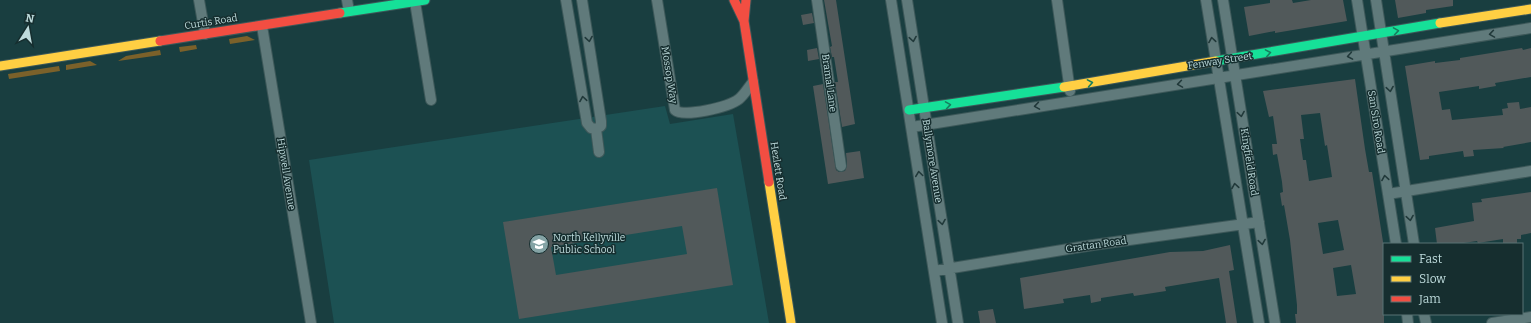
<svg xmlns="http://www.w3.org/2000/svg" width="1531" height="323" viewBox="0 0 1531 323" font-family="Bitter,serif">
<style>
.built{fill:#1c5153}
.green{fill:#7b612a}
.building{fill:#51595a;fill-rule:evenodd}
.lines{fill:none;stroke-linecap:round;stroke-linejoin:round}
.street-casing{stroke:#3d5859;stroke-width:12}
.fast-casing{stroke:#3d5859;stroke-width:11}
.slow-casing{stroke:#3d5859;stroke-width:11}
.jam-casing{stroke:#3d5859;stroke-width:11}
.street{stroke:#607a7b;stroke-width:10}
.fast{stroke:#16e098;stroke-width:9}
.slow{stroke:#ffcf43;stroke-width:9}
.jam{stroke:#f24e42;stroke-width:9}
.oneway{stroke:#167e5e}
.oneway2{stroke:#21393a}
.labels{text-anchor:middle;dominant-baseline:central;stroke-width:3;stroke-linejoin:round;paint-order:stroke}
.street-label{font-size:10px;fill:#bddadb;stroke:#162e2f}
.poi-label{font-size:10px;fill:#bddadb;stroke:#162e2f;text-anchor:start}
</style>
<rect width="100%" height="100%" fill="#193e40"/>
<path class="built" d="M665,106L670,124L733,114L769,323H334L309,160Z"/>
<path class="green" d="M247,36L255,40L230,44L229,39Z
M196,45L197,49L180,52L179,47Z
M160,50L161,55L118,61L126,56Z
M90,61L97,65L66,70V65Z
M59,66L60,71L9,79L8,74Z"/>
<path class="building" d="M824,0H836L855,124L842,127L835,82H838L834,57H832L830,47L832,46Z
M1270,0H1292L1293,3L1311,0H1343L1347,21L1275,33V31L1249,36L1244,7L1270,3Z
M1395,0H1453V6L1426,10V13L1398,18Z
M812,13L814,23L803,25L801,15Z
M817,48L819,59L808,61L807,50Z
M1522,48L1523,50L1531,48V77L1495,83L1496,86L1479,89V86L1439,92L1442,110L1450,109L1452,120L1503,115L1502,109L1508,108L1507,103L1519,102L1520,109L1531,107V142L1503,147L1504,148L1473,150L1474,156L1464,157L1463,151L1429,156V159L1420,160L1405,66L1435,61V63L1460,60V58Z
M1355,79L1365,149L1369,172H1372L1384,248V323H1296L1295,314H1297V305L1290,240L1284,205L1282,206L1280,193L1283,192L1282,182L1277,154L1273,155L1272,144H1277L1273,116L1269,117L1263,91ZM1320,113L1325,146L1327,145L1332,177L1309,181L1306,160H1303L1300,139H1304L1301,115ZM1338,220L1344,250L1323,254L1318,223ZM1351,265L1356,294L1337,296L1333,268Z
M823,84L836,170L839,172L845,171L847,165L846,153L860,151L864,178L828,184L813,86Z
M717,188L733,285L519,319L503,222ZM682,226L687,254L556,275L551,247Z
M1531,192V233L1521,235V239H1517V243L1503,244V239L1478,243L1477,241L1457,244H1437L1435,228L1474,221L1472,203L1482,202L1481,199Z
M1230,245L1234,270L1229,271L1237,323H1226L1219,278L1165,287L1166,291L1134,296L1133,293L1101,298V301L1091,303L1090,295L1063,299L1064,303L1024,309L1020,278L1170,252L1203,251Z
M993,309L996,323H980L978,311Z"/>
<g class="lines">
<defs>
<path id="street" d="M199,0L205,34
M347,0L349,11
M566,0L587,123L591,128L596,129L601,126V121L582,0
M657,0L675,110C683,118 729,107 739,99C744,95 748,88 753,82
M817,0L841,166
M891,0L942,323
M907,0L958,323
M1057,0L1070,91
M1206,0L1259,323
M1223,0L1275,323
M1357,0L1396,244
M1376,0L1414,244
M415,2L431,100
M262,26L311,323
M912,127L1531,28
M596,129L599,152
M1388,194L1531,171
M934,271L1093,245L1259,222
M1407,314L1408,323
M1424,314L1426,323
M1492,323L1531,317"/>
<path id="fast" d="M340,13L425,0
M1216,61L1440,23
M909,110L1064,87"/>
<path id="slow" d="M1440,23L1531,9
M0,66L160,41
M1064,87L1216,61
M769,182L791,323"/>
<path id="jam" d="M734,0L744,21
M746,0L744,21L769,182
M160,41L340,13"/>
</defs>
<use href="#street" class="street-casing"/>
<use href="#fast" class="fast-casing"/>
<use href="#slow" class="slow-casing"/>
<use href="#jam" class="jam-casing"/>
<use href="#street" class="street"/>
<use href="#fast" class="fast"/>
<use href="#slow" class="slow"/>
<use href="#jam" class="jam"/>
</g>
<defs><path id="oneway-chevron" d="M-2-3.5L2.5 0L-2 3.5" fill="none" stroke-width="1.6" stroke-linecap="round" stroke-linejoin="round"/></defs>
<g class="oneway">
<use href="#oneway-chevron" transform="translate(1396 31) rotate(-9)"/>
<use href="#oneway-chevron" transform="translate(1268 53) rotate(-10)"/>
<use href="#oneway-chevron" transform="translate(1090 83) rotate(-10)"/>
<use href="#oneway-chevron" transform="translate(948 105) rotate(-9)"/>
</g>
<g class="oneway2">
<use href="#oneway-chevron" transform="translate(1492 34) rotate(171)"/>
<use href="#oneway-chevron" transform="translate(589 39) rotate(81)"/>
<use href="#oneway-chevron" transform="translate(913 39) rotate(81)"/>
<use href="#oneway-chevron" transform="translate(1212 40) rotate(-99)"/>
<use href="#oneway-chevron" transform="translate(1350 56) rotate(170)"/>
<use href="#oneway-chevron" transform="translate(1180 84) rotate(171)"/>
<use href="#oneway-chevron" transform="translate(1390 89) rotate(81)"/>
<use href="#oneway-chevron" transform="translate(583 99) rotate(-99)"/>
<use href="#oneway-chevron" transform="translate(1037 106) rotate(171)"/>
<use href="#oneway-chevron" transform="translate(1241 114) rotate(81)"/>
<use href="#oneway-chevron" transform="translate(919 174) rotate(-98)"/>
<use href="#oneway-chevron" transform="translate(1385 178) rotate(-99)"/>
<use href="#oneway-chevron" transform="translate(1235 186) rotate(-99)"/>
<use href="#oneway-chevron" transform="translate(1410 218) rotate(81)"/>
<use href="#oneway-chevron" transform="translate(942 222) rotate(81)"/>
<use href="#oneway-chevron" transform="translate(1262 242) rotate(81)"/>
</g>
<defs>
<symbol id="school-disc" viewBox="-11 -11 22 22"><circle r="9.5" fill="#84a3a5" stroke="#162e2f"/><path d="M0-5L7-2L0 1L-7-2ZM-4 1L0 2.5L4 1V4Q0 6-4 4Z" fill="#fff"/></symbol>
</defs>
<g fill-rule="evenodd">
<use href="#school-disc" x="528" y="233" width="22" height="22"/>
</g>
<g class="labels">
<g class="street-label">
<text transform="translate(211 22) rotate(-9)">Curtis Road</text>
<text transform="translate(1220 61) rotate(-9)">Fenway Street</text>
<text transform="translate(669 75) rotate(81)">Mossop Way</text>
<text transform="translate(829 83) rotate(82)">Bramal Lane</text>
<text transform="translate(1376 122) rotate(81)">San Siro Road</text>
<text transform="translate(932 161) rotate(81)">Ballymore Avenue</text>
<text transform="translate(1249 162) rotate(81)">Kingfield Road</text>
<text transform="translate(778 171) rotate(81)">Hezlett Road</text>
<text transform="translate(286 174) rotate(81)">Hipwell Avenue</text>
<text transform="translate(1096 245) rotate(-8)">Grattan Road</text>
</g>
<g class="poi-label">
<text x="553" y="238">North Kellyville<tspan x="553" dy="12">Public School</tspan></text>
</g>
</g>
<rect x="1383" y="243" width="140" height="72" fill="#162e2f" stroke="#597374"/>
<rect x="1391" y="256" width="20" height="6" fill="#16e098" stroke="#597374"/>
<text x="1419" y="263" font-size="12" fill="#bddadb">Fast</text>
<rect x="1391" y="276" width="20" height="6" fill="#ffcf43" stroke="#597374"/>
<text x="1419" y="283" font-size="12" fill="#bddadb">Slow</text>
<rect x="1391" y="296" width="20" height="6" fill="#f24e42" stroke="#597374"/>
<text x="1419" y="303" font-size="12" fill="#bddadb">Jam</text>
<g transform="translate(28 28) rotate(11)" stroke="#162e2f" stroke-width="3" paint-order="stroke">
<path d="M0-3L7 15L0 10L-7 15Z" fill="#bddadb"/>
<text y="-6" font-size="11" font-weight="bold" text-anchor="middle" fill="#bddadb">N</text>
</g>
</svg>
